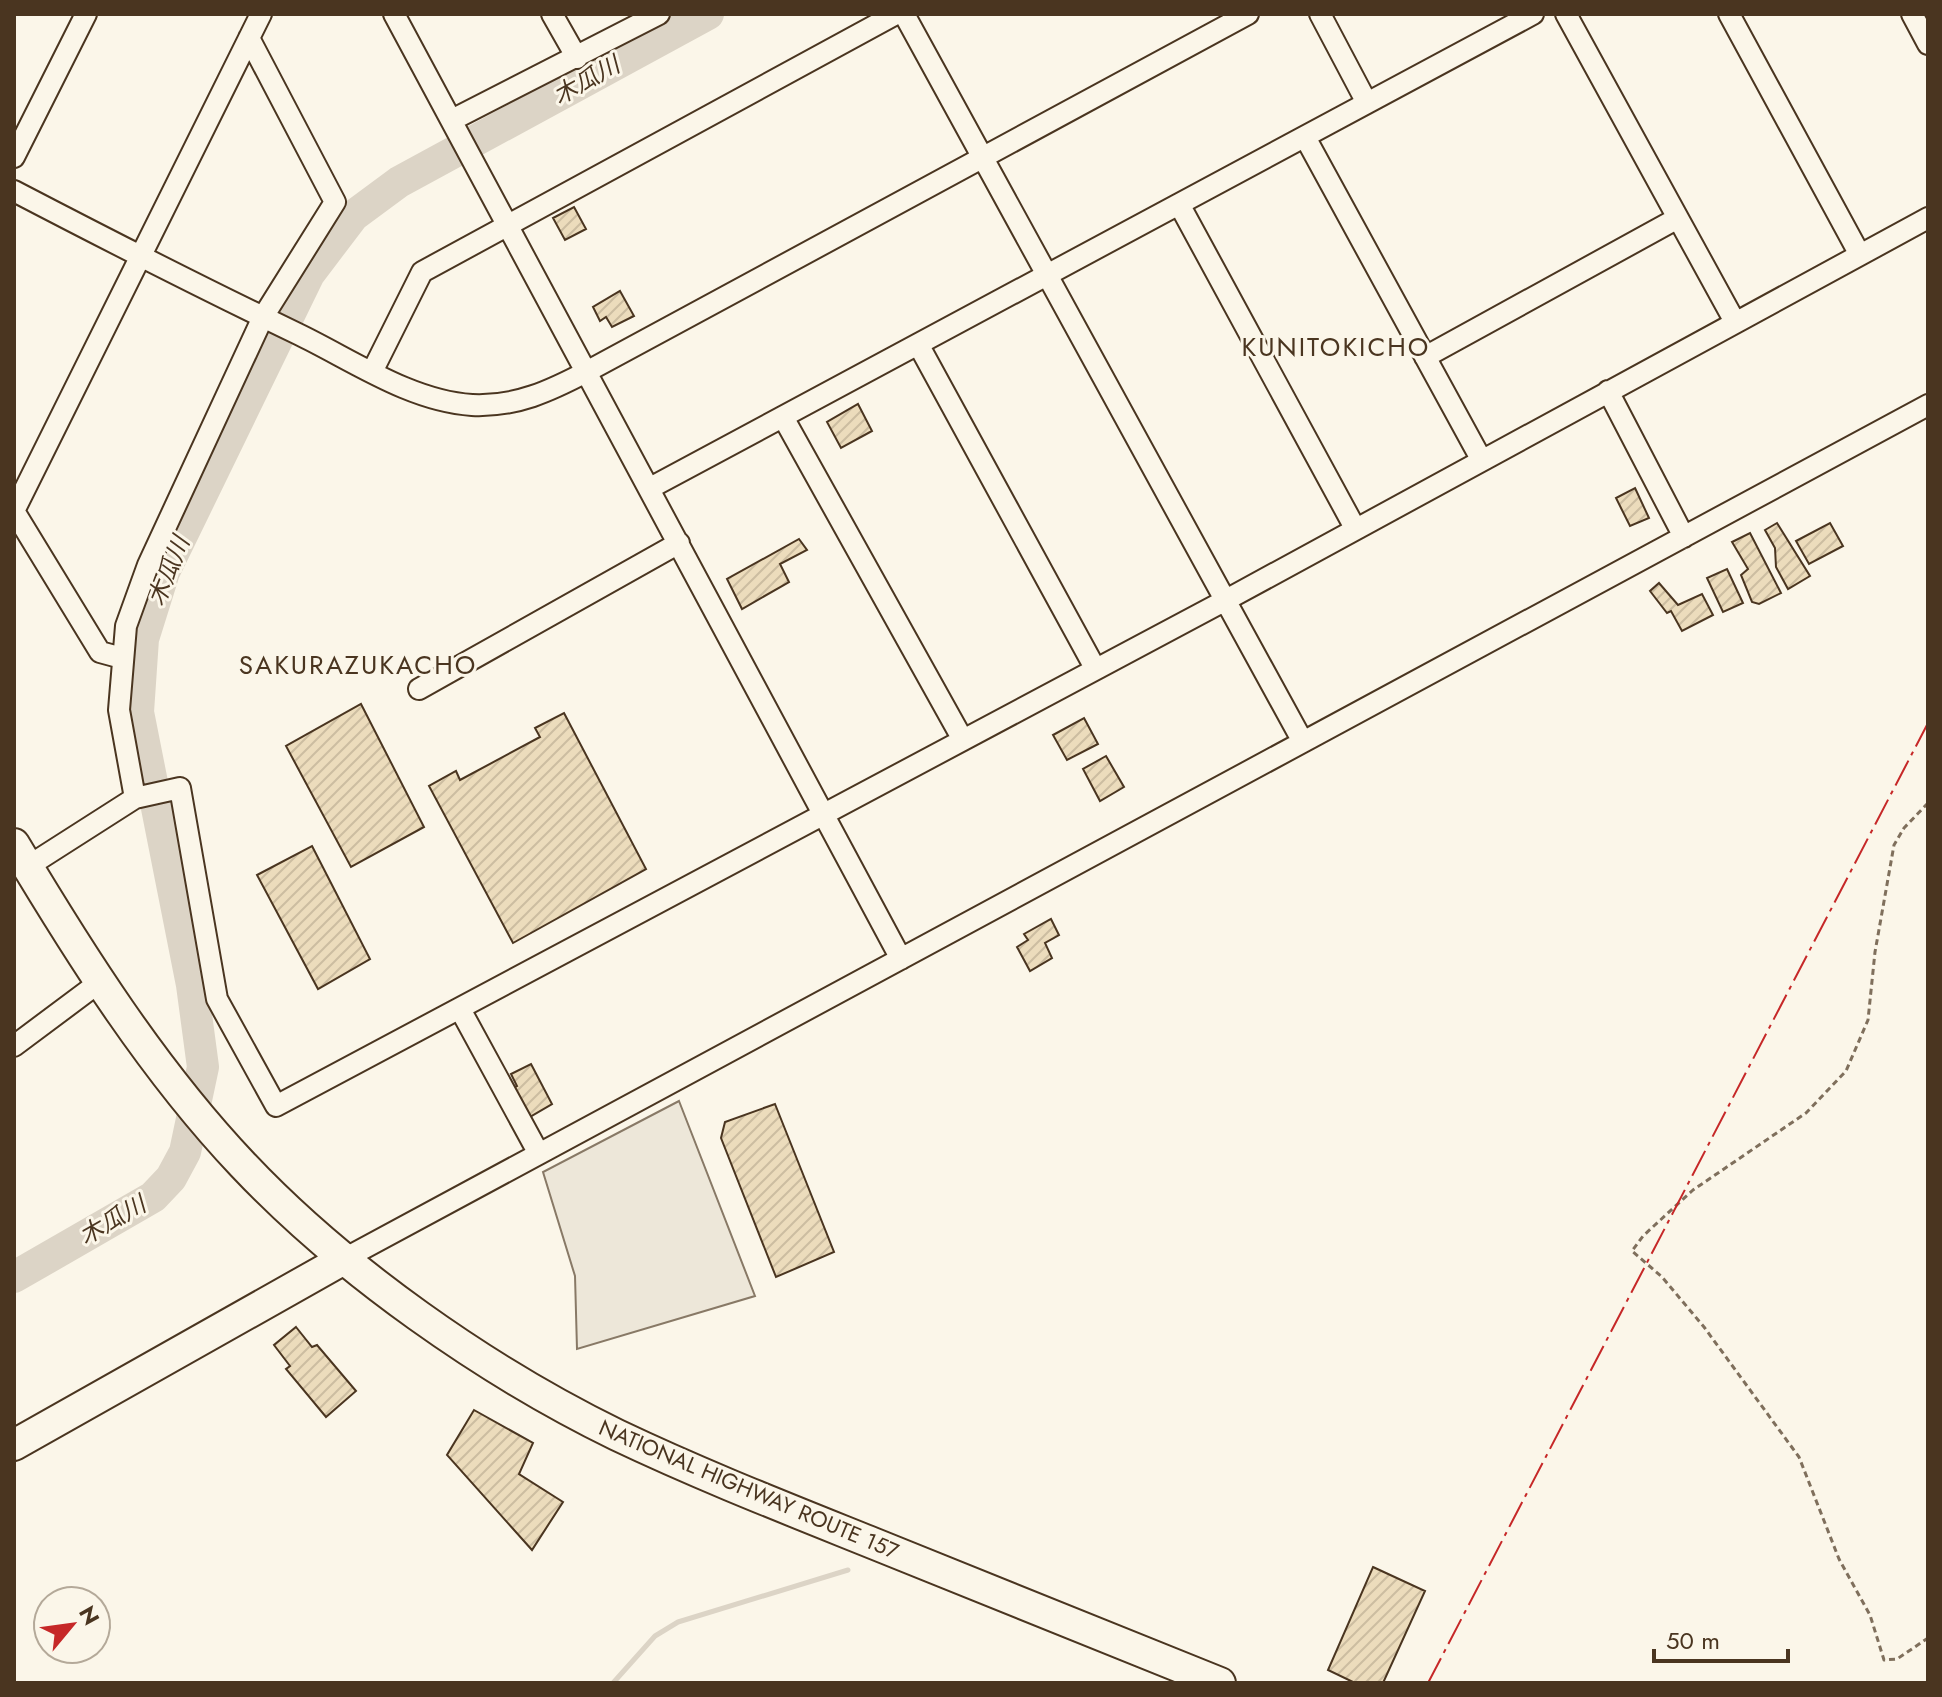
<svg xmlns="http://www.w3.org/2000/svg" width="1942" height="1697" viewBox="0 0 1942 1697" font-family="Jost,'Noto Sans JP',sans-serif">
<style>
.parking{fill:#ede7d9;stroke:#887966;stroke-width:2}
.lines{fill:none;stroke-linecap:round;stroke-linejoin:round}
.stream{stroke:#dcd4c6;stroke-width:5}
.river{stroke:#dcd4c6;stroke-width:32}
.building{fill:url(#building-hatch);stroke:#4a3520;stroke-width:2}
.minor-casing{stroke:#4a3520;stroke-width:24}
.highway-casing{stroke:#4a3520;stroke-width:34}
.path{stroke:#7f6f5c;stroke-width:3;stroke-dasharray:6 4;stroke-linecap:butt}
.minor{stroke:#fbf6e9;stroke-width:20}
.highway{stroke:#fbf6e9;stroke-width:30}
.power{stroke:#c62828;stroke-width:2;stroke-dasharray:28 6 4 6;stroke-linecap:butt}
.labels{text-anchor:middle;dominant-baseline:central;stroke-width:6;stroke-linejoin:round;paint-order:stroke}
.street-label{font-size:22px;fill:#4a3520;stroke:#fbf6e9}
.water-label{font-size:24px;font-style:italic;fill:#4a3520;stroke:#fbf6e9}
.quarter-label{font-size:26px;letter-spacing:2px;fill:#4a3520;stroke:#fbf6e9}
</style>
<defs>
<pattern id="building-hatch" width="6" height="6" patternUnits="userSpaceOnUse" patternTransform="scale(2)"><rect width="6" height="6" fill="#ecdcbc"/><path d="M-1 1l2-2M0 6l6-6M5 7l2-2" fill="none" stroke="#ccbda1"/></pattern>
</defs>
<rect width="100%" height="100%" fill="#fbf6e9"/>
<path class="parking" d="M679,1101L755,1296L577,1349L575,1276L543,1172Z"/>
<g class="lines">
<path class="stream" d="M613,1683L655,1636L678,1622L848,1570"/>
<path class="river" d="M14,1277L153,1197L171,1178L185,1152L203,1067L192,985L138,712L143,639L164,572L309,274L353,216L399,182L708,14"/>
</g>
<path class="building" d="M574,207L586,229L565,240L553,218Z
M620,291L634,316L612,327L606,317L600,321L593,307Z
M858,404L872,431L841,448L827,422Z
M1635,488L1649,518L1630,526L1616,498Z
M1777,523L1810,576L1788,589L1776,567L1775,548L1765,530Z
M1830,523L1843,546L1809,564L1796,541Z
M1750,533L1781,593L1759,604L1752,602L1741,575L1748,569L1732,542Z
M799,539L807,550L780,564L789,582L742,609L727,579Z
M1727,569L1743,603L1723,612L1707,578Z
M1659,583L1678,605L1702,594L1713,615L1682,631L1671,611L1667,613L1650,591Z
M361,704L424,827L351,867L286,746Z
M564,713L646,869L513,943L429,786L456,771L460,780L540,737L535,728Z
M1084,718L1098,744L1067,760L1053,735Z
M1106,756L1124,787L1100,801L1083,769Z
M312,846L370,959L318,989L257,875Z
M1051,919L1059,935L1045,943L1052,958L1030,971L1017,947L1028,940L1024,934Z
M531,1064L552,1104L528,1118L513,1088L517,1086L511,1074Z
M775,1104L834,1252L776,1277L721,1138L725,1122Z
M296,1327L312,1347L317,1345L356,1391L326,1417L286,1369L290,1366L274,1345Z
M474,1410L533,1443L519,1474L563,1502L532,1550L447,1455Z
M1373,1567L1425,1591L1383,1683H1355L1328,1670Z"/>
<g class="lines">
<defs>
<path id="minor" d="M394,14L901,959
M552,14L577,58
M904,14L1303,742
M1320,14L1367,103
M1566,14L1735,322
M1729,14L1860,255
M1912,14L1928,44
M452,120L659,14
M1305,137L1481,459
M14,157L86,14
M14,191C108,240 202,288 298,334C352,360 410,401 472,405C516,407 550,391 588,371L1248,14
M1179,204L1355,528
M918,344L1095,668
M1425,357L1678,218
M372,372L422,272L896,14
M1608,391L1684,537
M783,417L963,740
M650,488L1533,14
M14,511L261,14
M14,511L100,652L122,658
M419,689L679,543
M135,798L119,710L126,626L148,565L263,317L335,202L249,38
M27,867L135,798L180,788L217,999L276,1106L1226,600L1928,218
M460,1009L539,1154
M14,1046L101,981
M344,1259L1928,405"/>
<path id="highway" d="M14,844C81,956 153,1070 243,1165C343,1271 486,1371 617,1435C701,1475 788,1509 875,1544C990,1590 1105,1636 1220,1683
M14,1445L344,1259"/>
</defs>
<use href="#minor" class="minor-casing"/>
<use href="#highway" class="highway-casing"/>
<path class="path" d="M1928,803L1904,828L1894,845L1875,952L1868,1020L1846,1071L1806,1113L1693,1190L1643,1236L1632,1251L1662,1277L1704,1327L1799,1457L1839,1559L1870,1615L1884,1660L1897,1659L1928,1638"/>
<use href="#minor" class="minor"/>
<use href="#highway" class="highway"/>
<path class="power" d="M1428,1683L1928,723"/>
</g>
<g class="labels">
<g class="street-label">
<text transform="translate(749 1489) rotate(23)">NATIONAL HIGHWAY ROUTE 157</text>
</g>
<g class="water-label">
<text transform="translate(586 80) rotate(-29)">木瓜川</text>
<text transform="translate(168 571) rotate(-68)">木瓜川</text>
<text transform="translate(112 1220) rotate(-30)">木瓜川</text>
</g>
<g class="quarter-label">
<text x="1336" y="347">KUNITOKICHO</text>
<text x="358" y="665">SAKURAZUKACHO</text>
</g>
</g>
<rect width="1942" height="1697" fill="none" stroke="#4a3520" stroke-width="32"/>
<g transform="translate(72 1625) rotate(61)"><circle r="38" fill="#fbf6e9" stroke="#b4a999" stroke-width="2"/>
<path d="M0-6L14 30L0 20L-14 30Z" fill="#c62828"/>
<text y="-12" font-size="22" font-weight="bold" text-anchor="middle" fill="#4a3520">N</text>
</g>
<path d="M1654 1649v12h134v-12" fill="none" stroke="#4a3520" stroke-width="4"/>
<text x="1666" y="1649" font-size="24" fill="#4a3520" stroke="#fbf6e9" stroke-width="6" paint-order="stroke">50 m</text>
</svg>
